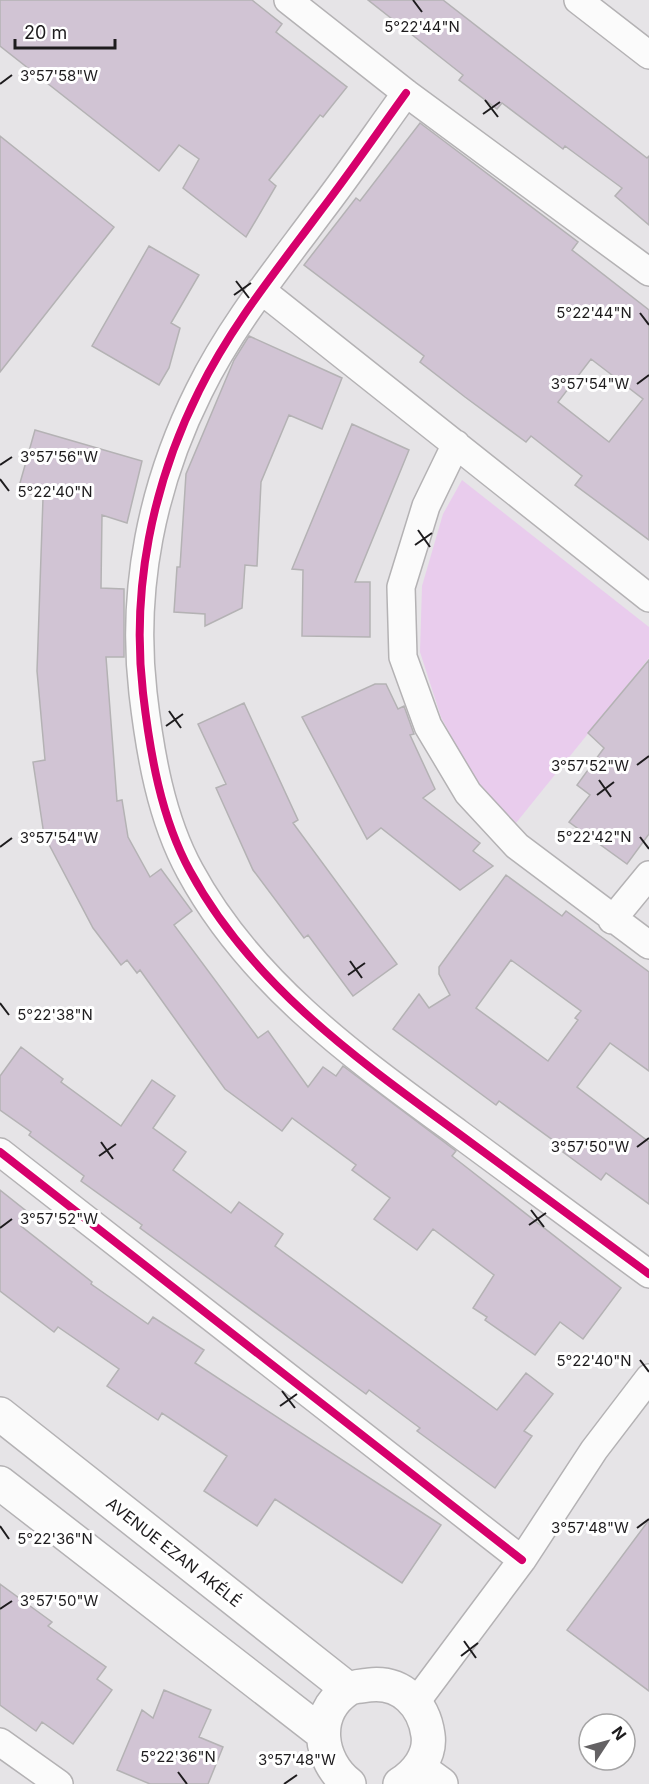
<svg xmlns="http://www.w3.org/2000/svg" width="649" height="1784" viewBox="0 0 649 1784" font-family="Inter,sans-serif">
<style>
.green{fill:#e9cced}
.building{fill:#d1c4d4;stroke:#b4b2b4;stroke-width:1.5;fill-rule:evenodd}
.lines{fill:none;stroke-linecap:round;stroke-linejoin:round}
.minor-casing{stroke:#b4b2b4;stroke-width:30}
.tertiary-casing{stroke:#b4b2b4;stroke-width:36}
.minor{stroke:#fbfbfb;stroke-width:27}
.tertiary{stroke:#fbfbfb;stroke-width:33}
.cycleway-casing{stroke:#fff;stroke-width:11}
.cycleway{stroke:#d6006c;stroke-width:8}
.ticks{fill:none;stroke:#1e1c1e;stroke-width:2}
.labels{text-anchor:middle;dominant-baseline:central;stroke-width:6;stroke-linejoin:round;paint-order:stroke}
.street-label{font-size:16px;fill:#1e1c1e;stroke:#fff}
.ticks-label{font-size:15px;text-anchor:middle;fill:#1e1c1e;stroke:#fff;stroke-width:6;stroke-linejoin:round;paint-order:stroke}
</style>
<rect width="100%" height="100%" fill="#e6e4e7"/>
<path class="green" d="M462,480L649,627V658L516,823L476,783L441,717L420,652L422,586L443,514Z"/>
<path class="building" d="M0,0H252L282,24L276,32L347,87L323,117L320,115L269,180L276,186L246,237L183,188L199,159L179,145L159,171L0,46Z
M368,0H443L590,114L647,158L649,156V225L615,196L622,188L565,146L563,149L502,103L497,109L459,80L463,75Z
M420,123L578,242L572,250L649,310V540L575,485L582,476L531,436L526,442L465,397L420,362L424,356L304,265L356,198L360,201ZM591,359L643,399L609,442L558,402Z
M0,136L114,227L0,372Z
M149,246L199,275L171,323L180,328L169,368L159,385L92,346Z
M249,336L342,378L322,429L289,415L261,482L257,566L245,565L242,608L205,626V614L174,612L177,567H180L186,474L234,360Z
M352,424L409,450L355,582H370V637L302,636L303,570L292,569Z
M35,430L142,461L127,523L102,515L101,588L124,589V657H106L117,801L122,800L128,837L150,877L161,869L192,911L174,925L258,1038L268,1031L308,1087L323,1067L336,1076L343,1066L456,1151L452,1156L621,1288L583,1339L560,1322L535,1355L485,1320L487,1317L473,1308L494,1275L433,1229L417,1250L374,1219L390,1198L352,1170L356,1165L292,1118L282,1131L225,1089L140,970L137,973L127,960L121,965L93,928L44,835L33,762L45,760L37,671L43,498L18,490Z
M649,660V834L627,864L569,822L590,795L577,785L604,748L588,733Z
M375,684H386L398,709L404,706L414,734L410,735L435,789L423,798L480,843L473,851L493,866L460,890L381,828L367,839L302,717Z
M244,703L298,820L293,823L397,964L353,996L308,935L304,938L253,870L216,788L226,784L198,724Z
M506,875L562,916L566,911L649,972V1071L610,1043L577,1087L649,1142V1204L606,1173L601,1180L563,1152L565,1149L499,1101L496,1105L393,1029L419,994L429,1008L450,995L439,974V967ZM511,960L581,1011L575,1018L578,1020L548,1061L476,1008Z
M21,1047L63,1079L61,1082L121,1126L152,1080L175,1096L153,1128L186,1152L173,1170L231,1213L239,1202L283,1234L275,1246L497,1410L526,1373L553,1394L524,1431L532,1436L495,1488L417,1431L420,1428L369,1390L366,1394L140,1228L142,1225L81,1181L84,1176L29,1135L31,1132L0,1110V1076Z
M0,1190L30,1214L21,1226L92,1282L91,1284L148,1324L153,1317L204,1350L195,1363L441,1525L402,1583L275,1499L257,1526L204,1491L227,1456L162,1413L158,1420L107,1386L119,1369L58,1327L54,1332L0,1291Z
M649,1520V1691L567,1630Z
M0,1584L52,1622L48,1626L106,1667L97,1679L112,1690L73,1744L42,1722L36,1731L0,1705Z
M164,1690L211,1710L199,1737L223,1747L208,1784H150L117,1770L142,1710L153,1718Z"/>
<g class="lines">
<defs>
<path id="minor" d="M288,0L406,93L649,272
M578,0L649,55
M406,93C377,133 349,174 319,213C276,271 231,326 199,391C152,485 131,589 143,693C150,753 161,818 190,871C251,984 357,1059 458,1133C522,1180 585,1227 649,1274
M261,290L649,598
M456,444L426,506L401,587L403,657L428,726L468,793L517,846L649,945
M612,920L649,875
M0,1152L522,1560
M416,1702L522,1560L594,1450L649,1378
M0,1742L59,1784"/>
<path id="tertiary" d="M0,1414L348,1689
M0,1483L322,1733
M419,1768L441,1784
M349,1784C319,1761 312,1714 347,1690C353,1686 362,1686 369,1685C402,1681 424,1705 428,1735C431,1756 416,1774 400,1784"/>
</defs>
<use href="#minor" class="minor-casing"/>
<use href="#tertiary" class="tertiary-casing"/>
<use href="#minor" class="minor"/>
<use href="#tertiary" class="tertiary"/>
<defs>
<path id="cycleway" d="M406,93C377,133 349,174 319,213C276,271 231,326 199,391C152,485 131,589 143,693C150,753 161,818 190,871C251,984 357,1059 458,1133C522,1180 585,1227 649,1274
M0,1152L522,1560"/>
</defs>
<use href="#cycleway" class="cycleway-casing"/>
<use href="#cycleway" class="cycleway"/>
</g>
<path class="ticks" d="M413,0L422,12M0,84L12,75M485,100L498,117M483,114L500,102M236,281L249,298M234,295L251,283M640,313L649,325M637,384L649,375M0,465L12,457M0,479L9,491M418,530L430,547M415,545L432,533M169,711L181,728M166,726L183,714M637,765L649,756M599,780L611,797M597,795L614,782M640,837L649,849M0,847L12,838M350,961L362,978M348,975L365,963M0,1003L9,1015M101,1142L113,1159M637,1147L649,1138M99,1156L116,1144M531,1210L544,1227M529,1225L546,1213M0,1228L12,1219M640,1360L649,1372M282,1391L295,1408M280,1406L297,1394M0,1526L9,1539M637,1528L649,1519M0,1609L12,1601M464,1641L476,1658M461,1656L478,1643M178,1772L187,1784M284,1784L297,1775"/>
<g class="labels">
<g class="street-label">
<text transform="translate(174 1552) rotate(38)">AVENUE EZAN AKÉLÉ</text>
</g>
</g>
<g class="ticks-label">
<text x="422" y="32">5°22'44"N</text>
<text x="59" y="81">3°57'58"W</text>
<text x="594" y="318">5°22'44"N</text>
<text x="590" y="389">3°57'54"W</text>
<text x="59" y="462">3°57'56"W</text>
<text x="55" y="497">5°22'40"N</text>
<text x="590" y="771">3°57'52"W</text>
<text x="594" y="842">5°22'42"N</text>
<text x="59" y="843">3°57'54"W</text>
<text x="55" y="1020">5°22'38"N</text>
<text x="590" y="1152">3°57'50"W</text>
<text x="59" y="1224">3°57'52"W</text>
<text x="594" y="1366">5°22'40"N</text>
<text x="590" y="1533">3°57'48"W</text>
<text x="55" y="1544">5°22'36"N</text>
<text x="59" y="1606">3°57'50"W</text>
<text x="178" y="1762">5°22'36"N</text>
<text x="297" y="1765">3°57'48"W</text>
</g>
<g transform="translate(607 1742) rotate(54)"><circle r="28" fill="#ffffff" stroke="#a5a4a5" stroke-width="1.5"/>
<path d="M0-4.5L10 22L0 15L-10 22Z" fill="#646264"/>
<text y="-9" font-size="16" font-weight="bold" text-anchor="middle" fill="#1e1c1e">N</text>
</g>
<path d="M15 39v9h100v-9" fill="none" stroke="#1e1c1e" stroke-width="3"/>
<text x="24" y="39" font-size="18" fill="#1e1c1e" stroke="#ffffff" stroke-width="4.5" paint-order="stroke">20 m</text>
</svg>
